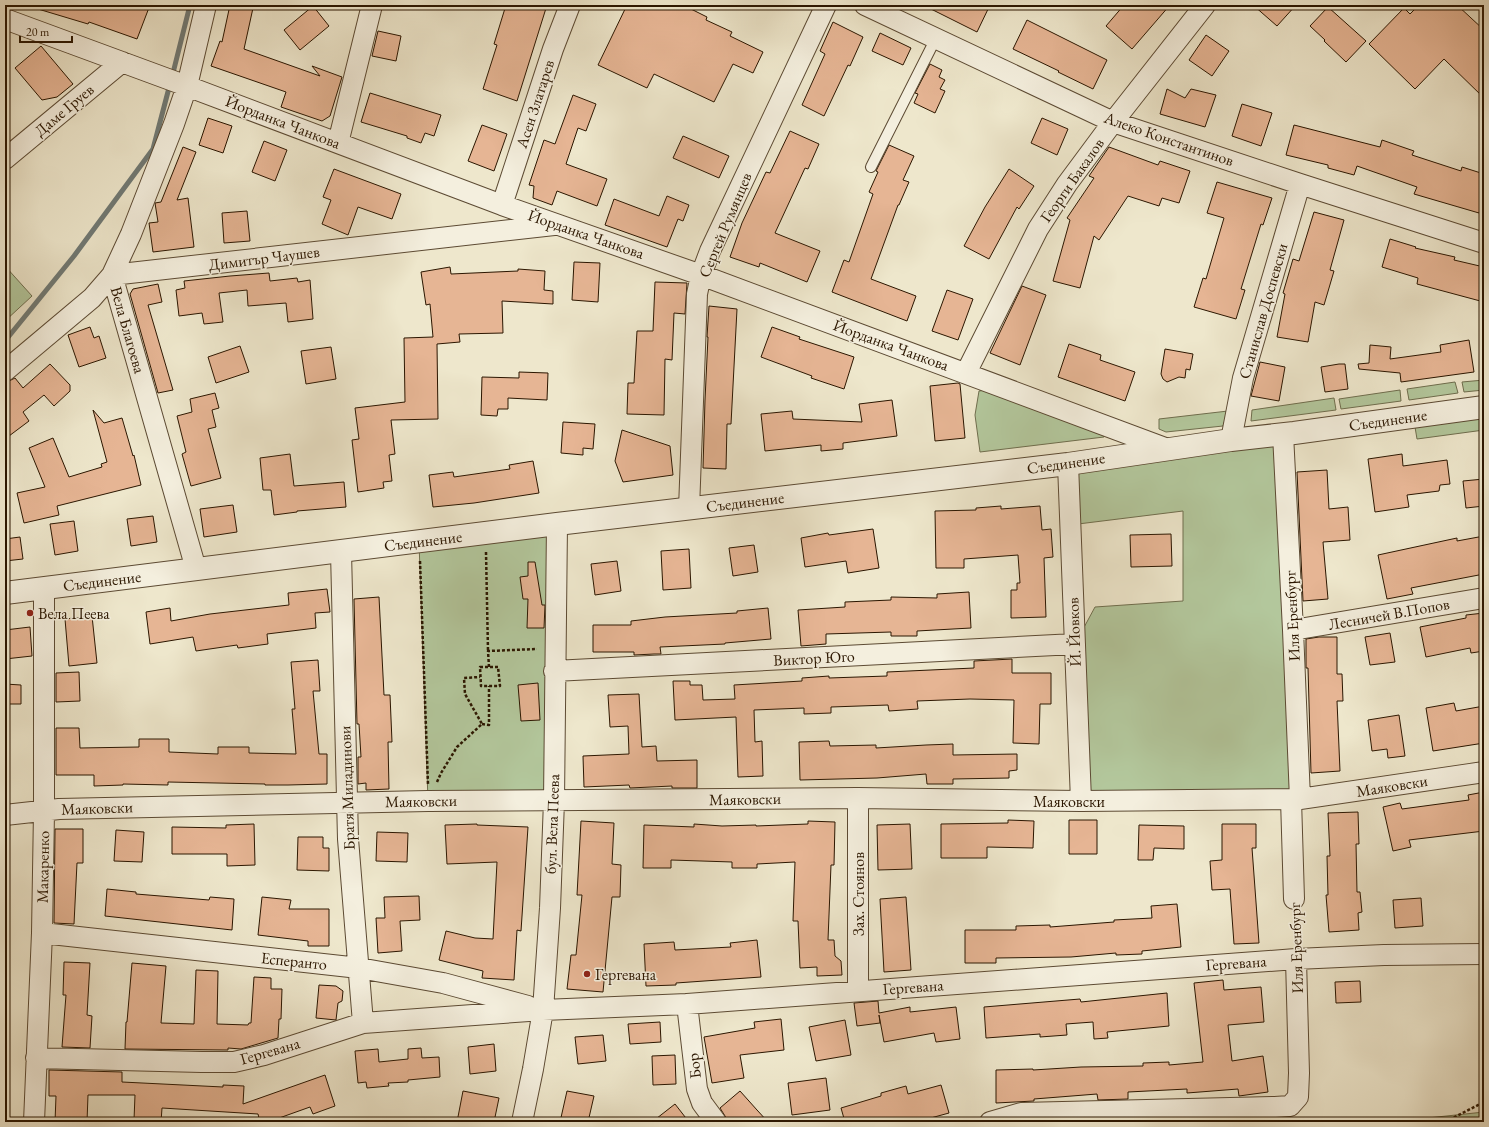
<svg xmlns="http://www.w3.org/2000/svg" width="1489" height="1127" viewBox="0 0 1489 1127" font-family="'EB Garamond',serif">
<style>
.green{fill:#b3c79c;stroke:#6f6e4e}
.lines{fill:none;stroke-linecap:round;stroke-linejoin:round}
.stream{stroke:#717a75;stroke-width:5}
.building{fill:#e6b594;stroke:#2b1600}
.service-casing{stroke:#5c4a33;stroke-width:12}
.minor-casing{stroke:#5c4a33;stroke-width:22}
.tertiary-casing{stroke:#5c4a33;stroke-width:24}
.path{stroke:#2b1600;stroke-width:2.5;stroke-dasharray:3 2;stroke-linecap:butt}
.service{stroke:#f4efde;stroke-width:10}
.minor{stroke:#f4efde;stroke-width:20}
.tertiary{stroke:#f4efde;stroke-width:22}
.poi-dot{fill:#8f2418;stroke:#f4efde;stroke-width:1.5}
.labels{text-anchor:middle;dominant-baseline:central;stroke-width:3;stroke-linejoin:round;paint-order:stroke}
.street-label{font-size:16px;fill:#2b1600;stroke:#f4efde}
.poi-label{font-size:16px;fill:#2b1600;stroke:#f4efde;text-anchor:start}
</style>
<rect width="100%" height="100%" fill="#eee7cc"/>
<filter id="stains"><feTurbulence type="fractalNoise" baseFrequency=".005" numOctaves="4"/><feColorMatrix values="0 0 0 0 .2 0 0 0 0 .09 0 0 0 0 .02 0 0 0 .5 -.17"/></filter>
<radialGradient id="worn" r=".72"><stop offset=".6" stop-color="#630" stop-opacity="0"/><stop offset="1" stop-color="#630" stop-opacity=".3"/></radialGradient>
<path class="green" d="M5,266L32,296L5,321Z
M1484,380V390L1464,392L1462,382Z
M1455,382L1458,393L1409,400L1407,389Z
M987,390L1103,430L1104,437L980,452L975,415L979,391Z
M1400,390L1401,401L1341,409L1339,399Z
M1334,398L1336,410L1251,421L1252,410Z
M1228,411L1223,426L1166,432L1159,429V419Z
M1484,418V430L1417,439L1415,427Z
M1283,434L1300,799L1081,801L1075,644L1095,607L1183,601V511L1070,525L1068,464Z
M557,524L554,781L540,801H428L419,542Z
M1484,1112V1122H1390Z"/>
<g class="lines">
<path class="stream" d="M172,77L190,5
M5,341L74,256L153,149L170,84"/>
</g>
<path class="building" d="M39,5H150L137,39L89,22L88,24L38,9Z
M230,5H240L253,8L244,49L320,76L312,66L342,77L330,116L322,121L281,107L286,92L211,66L220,41L222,42Z
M506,5H547L517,101L483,89L497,45L494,44Z
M627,5H683L707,17L706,20L732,32L730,36L763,52L753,73L733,64L714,102L654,74L647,88L598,65Z
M923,5H990L977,32Z
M1124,5H1170L1132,49L1106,26Z
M1253,5H1296L1277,26Z
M1419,5H1457L1484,30V98L1444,59L1415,89L1369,44L1404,8L1410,14Z
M313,6L329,26L300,50L284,30Z
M1328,7L1366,41L1346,62L1324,41L1325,40L1310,26Z
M1027,20L1107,60L1093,89L1058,72L1059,71L1013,49Z
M833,22L863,37L850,66L848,65L824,116L802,105L825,54L820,51Z
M378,31L401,36L396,61L372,56Z
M880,33L911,48L903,65L872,51Z
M1206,35L1229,51L1212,76L1189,60Z
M41,46L73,84L57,97L42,100L15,68Z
M930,64L942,70L939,77L945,80L940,89L945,91L935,113L914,103L918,94L915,93Z
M1167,89L1185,98L1191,89L1216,95L1205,127L1160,114Z
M370,93L441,115L434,136L425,133L421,143L407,138V136L361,122Z
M573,95L596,104L586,131L578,128L566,164L607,179L597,206L557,191L552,205L533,198L534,186L529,185L544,140L555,144Z
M1242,104L1272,113L1261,146L1232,136Z
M208,118L232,126L223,153L199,145Z
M1042,118L1068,129L1057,155L1031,143Z
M482,125L507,134L494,171L468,161Z
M1294,125L1380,147L1382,140L1414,151L1412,155L1461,171L1462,167L1484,174V197L1479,213L1414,194L1417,187L1357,166L1354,175L1328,168V165L1286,155Z
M790,131L819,144L808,169L805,168L775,233L820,251L807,282L760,263L759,267L730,257L742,223L766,172L770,173Z
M683,136L729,156L719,178L673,158Z
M264,141L287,150L275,181L252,172Z
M889,145L914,156L903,180L909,182L899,205H898L871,279L916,296L907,321L832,292L844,260L849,262L873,194L869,192L878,172L876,171Z
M183,147L196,152L177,200L188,198L194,247L153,252L149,223L158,222L155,203L161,202Z
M1109,147L1158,165L1160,161L1190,171L1179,203L1162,198L1159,206L1128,196L1099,240L1094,236L1080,288L1053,281L1070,220L1067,218L1094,178L1089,176Z
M334,169L401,194L392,219L358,207L348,235L322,224L331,200L323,197Z
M1009,169L1034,186L1019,209L1017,207L989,259L964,246L985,207Z
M1217,182L1272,198L1263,225L1261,224L1241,289L1245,290L1236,319L1194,307L1203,278L1206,279L1224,218L1207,213Z
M667,196L689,205L683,221L678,219L667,247L605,225L614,199L659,216Z
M247,211L250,241L224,243L222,213Z
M1314,212L1344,220L1330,270L1334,271L1324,305L1315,302L1308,342L1277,337L1285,294L1283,293L1293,259L1299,261Z
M1390,239L1416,247L1415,248L1455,257L1454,260L1484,267V302L1417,284L1418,278L1382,267Z
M574,262L600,263L598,302L572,300Z
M450,267L451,274L518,271V269L545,271L544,290L553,291V304L502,301L503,333L459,334L460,342L437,344L438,419L391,420L395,454L389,455L392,481L383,482L384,488L358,492L352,440L359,439L355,408L405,402L404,338L433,337L430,304L426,305L421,272Z
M269,273L270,281L297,278L298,282L310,280L313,319L288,322L286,303L248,306L247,290L219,293L223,322L204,324L202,313L179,316L176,290L185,288L184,281L230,276Z
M655,282L687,283L685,314L674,313L672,360L665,359L664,415L627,414L628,383H634L637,331H653Z
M158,284L162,302L148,305L173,390L158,393L130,294L133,289Z
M1022,286L1046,295L1020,365L990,353Z
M947,290L973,299L958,340L932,331Z
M709,306L737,309L731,424H727L726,469L703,468L705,400L708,337H707Z
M90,327L94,338L99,336L106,358L79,367L68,335Z
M772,327L800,337L799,339L854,357L844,389L811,378L812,376L761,357Z
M1469,340L1474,372L1401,382L1400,373L1359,369L1358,364L1369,363L1370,345L1391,347L1390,359L1441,352L1440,345Z
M1069,344L1101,355L1100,360L1135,372L1125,401L1058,377Z
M240,346L249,372L216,383L208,357Z
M331,347L336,379L306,384L301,351Z
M1165,349L1193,354L1190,370L1186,369L1185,378L1179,377L1167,382L1163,379L1161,374Z
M1260,362L1285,367L1279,401L1251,396Z
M50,364L70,385V391L54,406L44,395L23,412L29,421L5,439V383L15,378L23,388Z
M1339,364H1345L1348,389L1325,392L1321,367Z
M519,372L548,373L547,400L508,398V409H498L497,416L481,415L482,377L519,378Z
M958,383L960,384L965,438L935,441L930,386Z
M215,393L219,408L212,410L216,427L208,429L221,478L191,486L182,454L186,452L177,416L192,412L190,399Z
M892,400L897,436L843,443V449L821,451V445L765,451L761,414L792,411L793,419L862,422L859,404Z
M93,410L104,423L122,418L133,456L134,455L141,485L57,506L59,515L24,523L17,493L45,487L29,448L53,438L69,477L102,467L101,464L107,462Z
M563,422L595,424L593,449L583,448V455L561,453Z
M622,430L670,446L673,475L623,482L615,461Z
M290,454L294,486L344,482L346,507L297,511V512L274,515L271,490H263L260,458Z
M1402,454L1403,466L1447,460L1450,484L1440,485L1439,491L1407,495L1409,507L1375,512L1368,459Z
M533,461L539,493L474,503L433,507L429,475L453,472L454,477L510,469L509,465Z
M1327,470L1329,509L1348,507L1350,540L1323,542L1328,599L1303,601L1297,472Z
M1484,479V506L1466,508L1463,481Z
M233,505L237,532L204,537L200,509Z
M1001,506V509L1040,506L1042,530L1051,529L1053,557L1044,558L1046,617L1011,618V590H1017V583H1020L1018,555L964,559V568H936L935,511L976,510V508Z
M153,516L157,542L131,546L127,519Z
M74,521L78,551L55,555L50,524Z
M873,529L879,568L848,573L846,561L805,567L801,538L828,533L829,535Z
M1171,534L1172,566L1131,567L1130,535Z
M1484,536V574L1411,588L1413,594L1387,599L1378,555L1457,538V541Z
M20,537L23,559L5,561V539Z
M754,545L758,572L733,576L729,548Z
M689,549L691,588L663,590L661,551Z
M617,561L621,591L595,595L591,564Z
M528,562H535L542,605H545L544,628H527L528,599H523L520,577L528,576Z
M327,589L330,612L315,613L316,628L267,634L268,644L238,648L237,645L196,651L193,637L150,644L146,612L170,608L171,621L210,614L289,605L288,593Z
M969,592L971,628L917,631V636H891V632L826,634V644L801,646L798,610L845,607V602L891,600V597L937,598V594Z
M379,597L384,695H390L392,742H388L389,789L366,790V783L358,784V757H361L359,724H357L354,599Z
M768,608L771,639L725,643V644L660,647L661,654H654L634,655V652H593V625H631V621L665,617L737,613V611Z
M1484,613V651L1471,653L1470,648L1426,657L1420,627L1466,618V615Z
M92,616L97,663L69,666L65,619Z
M30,627L32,656L5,659V630Z
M1390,633L1395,662L1370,665L1365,637Z
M1319,637H1337V674H1342L1343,701H1337L1340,771L1311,773L1308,668H1306V639Z
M1012,659V673H1051V704H1040L1039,744L1013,743L1014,700L970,699L917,701L918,709L889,711L888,705L831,707V713L804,714V708L754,710L755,742L762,741L763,776L738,777L736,717L675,720L673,681H690V685H702L703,700L735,699L734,685L802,681V678L829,676V678L887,676V672L974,668V661Z
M318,660L320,691H313L319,754H327V784L288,785H265V784L168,782V785L123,784V785L94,786V775H56V728H79L80,748L139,747V739H169V752L218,754V747H249V753L296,754L292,709H295L291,662Z
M79,672L80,701L56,702V673Z
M538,683L540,720L521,721L518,685Z
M5,684L21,685V704H5Z
M639,694L642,747L656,746L657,761L697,760V788H672V786L630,788L629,785L584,787L583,756L629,754L628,726L610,727L608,695Z
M1454,703L1456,711L1484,706V743L1433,751L1426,708Z
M1399,715L1405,756L1388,758L1387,749L1372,751L1368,720Z
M829,741L830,746L876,745V748L926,745L953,744V755L1017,754V770L1009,771V778L953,779V784H927L926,774L877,778L800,780L799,742Z
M1484,792V831L1409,840L1411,847L1393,851L1383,807L1400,803L1402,809L1469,800L1468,795Z
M1358,812L1359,844H1356L1357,892H1360L1362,912L1358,913L1359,930L1329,932L1326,895H1328L1327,856H1330L1328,813Z
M1008,820L1034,821L1033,848L987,847V858H941V824L1008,823Z
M1069,820H1097V854H1069Z
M581,821L614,823L612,864L621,865L620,897H612L603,992L567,989L571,955H576L582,895H577Z
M808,821L835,822L834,865H831L828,940H834L835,956L841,961L842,975L817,976V967L800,968L798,921H793L795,862L757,864V868H732V862L671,860V868H643L644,825L694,827V824L722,826L756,825V826L808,824Z
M254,824L255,865L227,866V854H172V827L226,828V825Z
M477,824V825L528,827L521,931L517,930L514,980L482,978L483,971L439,960L446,931L475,938L493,939L497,862L447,864L445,825Z
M910,824L912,869L878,870L877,825Z
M1222,824H1256V848H1252L1259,943L1234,944L1230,889L1212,890L1210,861L1222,860Z
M1139,825L1184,826V849L1154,848L1153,860H1138Z
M55,829H83V863H77L74,924L54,923Z
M116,830L144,832L142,862L114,861Z
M377,832L408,833L407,862L376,861Z
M298,837H323V848H329V871L297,870Z
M107,889L136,892V894L209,900L210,897L234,899L232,930L105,916Z
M419,896L420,920L400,921L402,951L378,953L376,918H385L384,897Z
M262,897L291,900L289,909H329V946H308V941L258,935Z
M906,897L911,970L884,972L880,899Z
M1421,898L1423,926L1395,928L1393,900Z
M1177,904L1181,947L1142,951V954L1116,955V953L1071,957L996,958V963H965V930H1016V926L1050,925V927L1114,922V920L1152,918L1151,906Z
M757,940L761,977L676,983V985L646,986L644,944L674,942L675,950L731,947L730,943Z
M64,962L90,963L87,1015L92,1016L90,1048L62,1047L66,995H63Z
M132,963L166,966L161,1023L194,1024L196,970L218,971L217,1024L248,1025L249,1023H251L254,977L271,978V989H282L281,1019H279L278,1038L241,1049L228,1048V1050L125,1049L126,1022H127Z
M1223,980L1224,990L1261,987L1264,1022L1228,1025L1232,1061L1263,1056L1268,1092L1239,1096L1238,1089L1187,1093V1089L1128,1092V1099L1098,1100L1097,1094L1034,1099V1101L996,1103V1070L1033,1069V1070L1081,1067L1143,1066V1063L1169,1062V1065L1203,1062L1194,983Z
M1360,981L1361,1002L1336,1003L1335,982Z
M319,985L336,986L343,991L342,1001L338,1003L336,1020L316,1018Z
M1167,993L1169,1026L1107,1032L1108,1038L1094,1039L1093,1022L1066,1024L1067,1035L1040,1037V1034L986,1038L984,1007L1080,999L1081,1002Z
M878,1001L879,1013L910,1007V1012L956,1007L960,1039L936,1042L934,1033L884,1042L879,1015L880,1023L857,1026L854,1003Z
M781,1019L784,1050L740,1055L744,1078L712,1083L704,1037L755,1028L754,1022Z
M845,1020L851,1055L816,1061L809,1027Z
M660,1022L661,1042L630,1044L628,1024Z
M603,1035L606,1061L578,1064L575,1037Z
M494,1044L496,1071L470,1074L468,1047Z
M421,1048L422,1058L439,1057L440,1077L408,1080V1082L388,1083L389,1086L367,1088L366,1082L358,1083L355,1051L378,1049L379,1062L408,1059V1049Z
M675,1055L676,1084L653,1085L652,1056Z
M49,1070L122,1072V1082L223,1087V1085L244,1086L243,1104L325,1075L335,1106L313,1114L310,1107L268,1122H260L258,1114L162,1108L161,1122L134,1120L135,1095H88L87,1122H55L56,1096H49Z
M826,1078L830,1110L792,1115L788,1083Z
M941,1085L949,1113L916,1122H845L841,1108L881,1096V1093L906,1086L908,1094Z
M463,1091L499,1098L494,1122H457Z
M567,1091L594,1096L588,1122H560Z
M740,1091L757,1110L768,1122H727L725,1116L720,1108Z
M675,1104L689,1122H652Z"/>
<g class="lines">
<defs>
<path id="service" d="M871,167L936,38"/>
<path id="minor" d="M865,5L1113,122L1300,184L1484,243
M5,19L176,82L502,205L701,275L1168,449
M338,143L372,5
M5,159L122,62
M502,205L553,49L570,5
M5,371L92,298L112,275L554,225
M966,373L1038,229L1067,184L1113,122L1205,5
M1283,434L1293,630L1300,799
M1231,440L1243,378L1300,184
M1068,464L1081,801
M689,509L697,294L701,275L710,251L826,5
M341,552L348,839L363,1023
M196,569L112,275L131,234L174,124L187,86L206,5
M1293,630L1484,598
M554,671L1075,644
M1291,799L1294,899
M5,815L59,809L428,801L858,798L1081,801L1300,799L1484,772
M42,933L359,968L443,983L528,1006
M858,991V798
M687,1004L697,1089L702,1103L716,1122
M36,1058L202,1062H234L264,1055L363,1023L543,1010L687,1004L1296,959L1384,955L1484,954
M34,1122L42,933L44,811V588
M522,1122L533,1069L543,1010L550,908L554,801L557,524
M990,1122L1021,1113L1275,1107L1290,1106L1298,1097L1299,1073L1296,959"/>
<path id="tertiary" d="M5,593L557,524L1068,464L1231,440L1294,433L1484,407"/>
</defs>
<use href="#service" class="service-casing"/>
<use href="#minor" class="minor-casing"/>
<use href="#tertiary" class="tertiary-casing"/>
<path class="path" d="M486,552L488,651
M420,561L428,784
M480,667H498L500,686H481Z
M489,667L488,651L537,649
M482,724L489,725V686
M437,782L441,773L457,747L482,724L465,694L464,678L480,677
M1295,917L1296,940
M1445,1122L1484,1102"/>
<use href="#service" class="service"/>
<use href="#minor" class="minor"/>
<use href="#tertiary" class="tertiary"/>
</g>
<g class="poi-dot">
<circle cx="30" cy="613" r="4"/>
<circle cx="587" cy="974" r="4"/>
</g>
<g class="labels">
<g class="street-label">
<text transform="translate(535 104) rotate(-72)">Асен Златарев</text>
<text transform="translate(64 110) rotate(-40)">Даме Груев</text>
<text transform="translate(283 122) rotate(21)">Йорданка Чанкова</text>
<text transform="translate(1169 139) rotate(19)">Алеко Константинов</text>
<text transform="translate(1072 180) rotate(-55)">Георги Бакалов</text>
<text transform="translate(725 225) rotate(-67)">Сергей Румянцев</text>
<text transform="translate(586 234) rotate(19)">Йорданка Чанкова</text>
<text transform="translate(264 258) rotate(-7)">Димитър Чаушев</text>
<text transform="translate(1263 311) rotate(-74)">Станислав Доспевски</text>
<text transform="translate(128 330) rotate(74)">Вела Благоева</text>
<text transform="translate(891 345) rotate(20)">Йорданка Чанкова</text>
<text transform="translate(1388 420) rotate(-8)">Съединение</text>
<text transform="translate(1066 463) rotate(-8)">Съединение</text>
<text transform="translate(745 502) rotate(-7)">Съединение</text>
<text transform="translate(423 541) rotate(-7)">Съединение</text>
<text transform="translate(102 581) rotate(-7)">Съединение</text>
<text transform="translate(1389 614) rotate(-10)">Лесничей В.Попов</text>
<text transform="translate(1292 616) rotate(-93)">Иля Еренбург</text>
<text transform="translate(1074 632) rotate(-92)">Й. Йовков</text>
<text transform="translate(814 658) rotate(-3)">Виктор Юго</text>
<text transform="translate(1392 786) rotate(-9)">Маяковски</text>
<text transform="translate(347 788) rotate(-92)">Братя Миладинови</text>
<text transform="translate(745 799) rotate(-1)">Маяковски</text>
<text transform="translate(421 801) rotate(-1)">Маяковски</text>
<text x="1069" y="801">Маяковски</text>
<text transform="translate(97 808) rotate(-2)">Маяковски</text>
<text transform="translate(552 824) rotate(-88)">бул. Вела Пеева</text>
<text transform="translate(43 867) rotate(-89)">Макаренко</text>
<text transform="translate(858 894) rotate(-90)">Зах. Стоянов</text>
<text transform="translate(1296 948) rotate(-92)">Иля Еренбург</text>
<text transform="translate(294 961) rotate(6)">Есперанто</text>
<text transform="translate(1236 963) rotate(-4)">Гергевана</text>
<text transform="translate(913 987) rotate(-4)">Гергевана</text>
<text transform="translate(270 1051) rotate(-16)">Гергевана</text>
<text transform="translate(694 1066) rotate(-97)">Бор</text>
</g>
<g class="poi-label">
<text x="38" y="613">Вела Пеева</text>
<text x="595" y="974">Гергевана</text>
</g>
</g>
<rect width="1489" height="1127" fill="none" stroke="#eee7cc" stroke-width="20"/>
<rect x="6" y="6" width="1477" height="1115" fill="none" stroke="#2b1600" stroke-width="2"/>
<rect x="10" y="10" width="1469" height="1107" fill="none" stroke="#2b1600"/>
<path d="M20 36v6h52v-6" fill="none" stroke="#2b1600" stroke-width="2"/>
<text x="26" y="36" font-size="12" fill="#2b1600" stroke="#f4efde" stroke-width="3" paint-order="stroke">20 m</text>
<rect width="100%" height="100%" filter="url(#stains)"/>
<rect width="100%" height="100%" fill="url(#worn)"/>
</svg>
